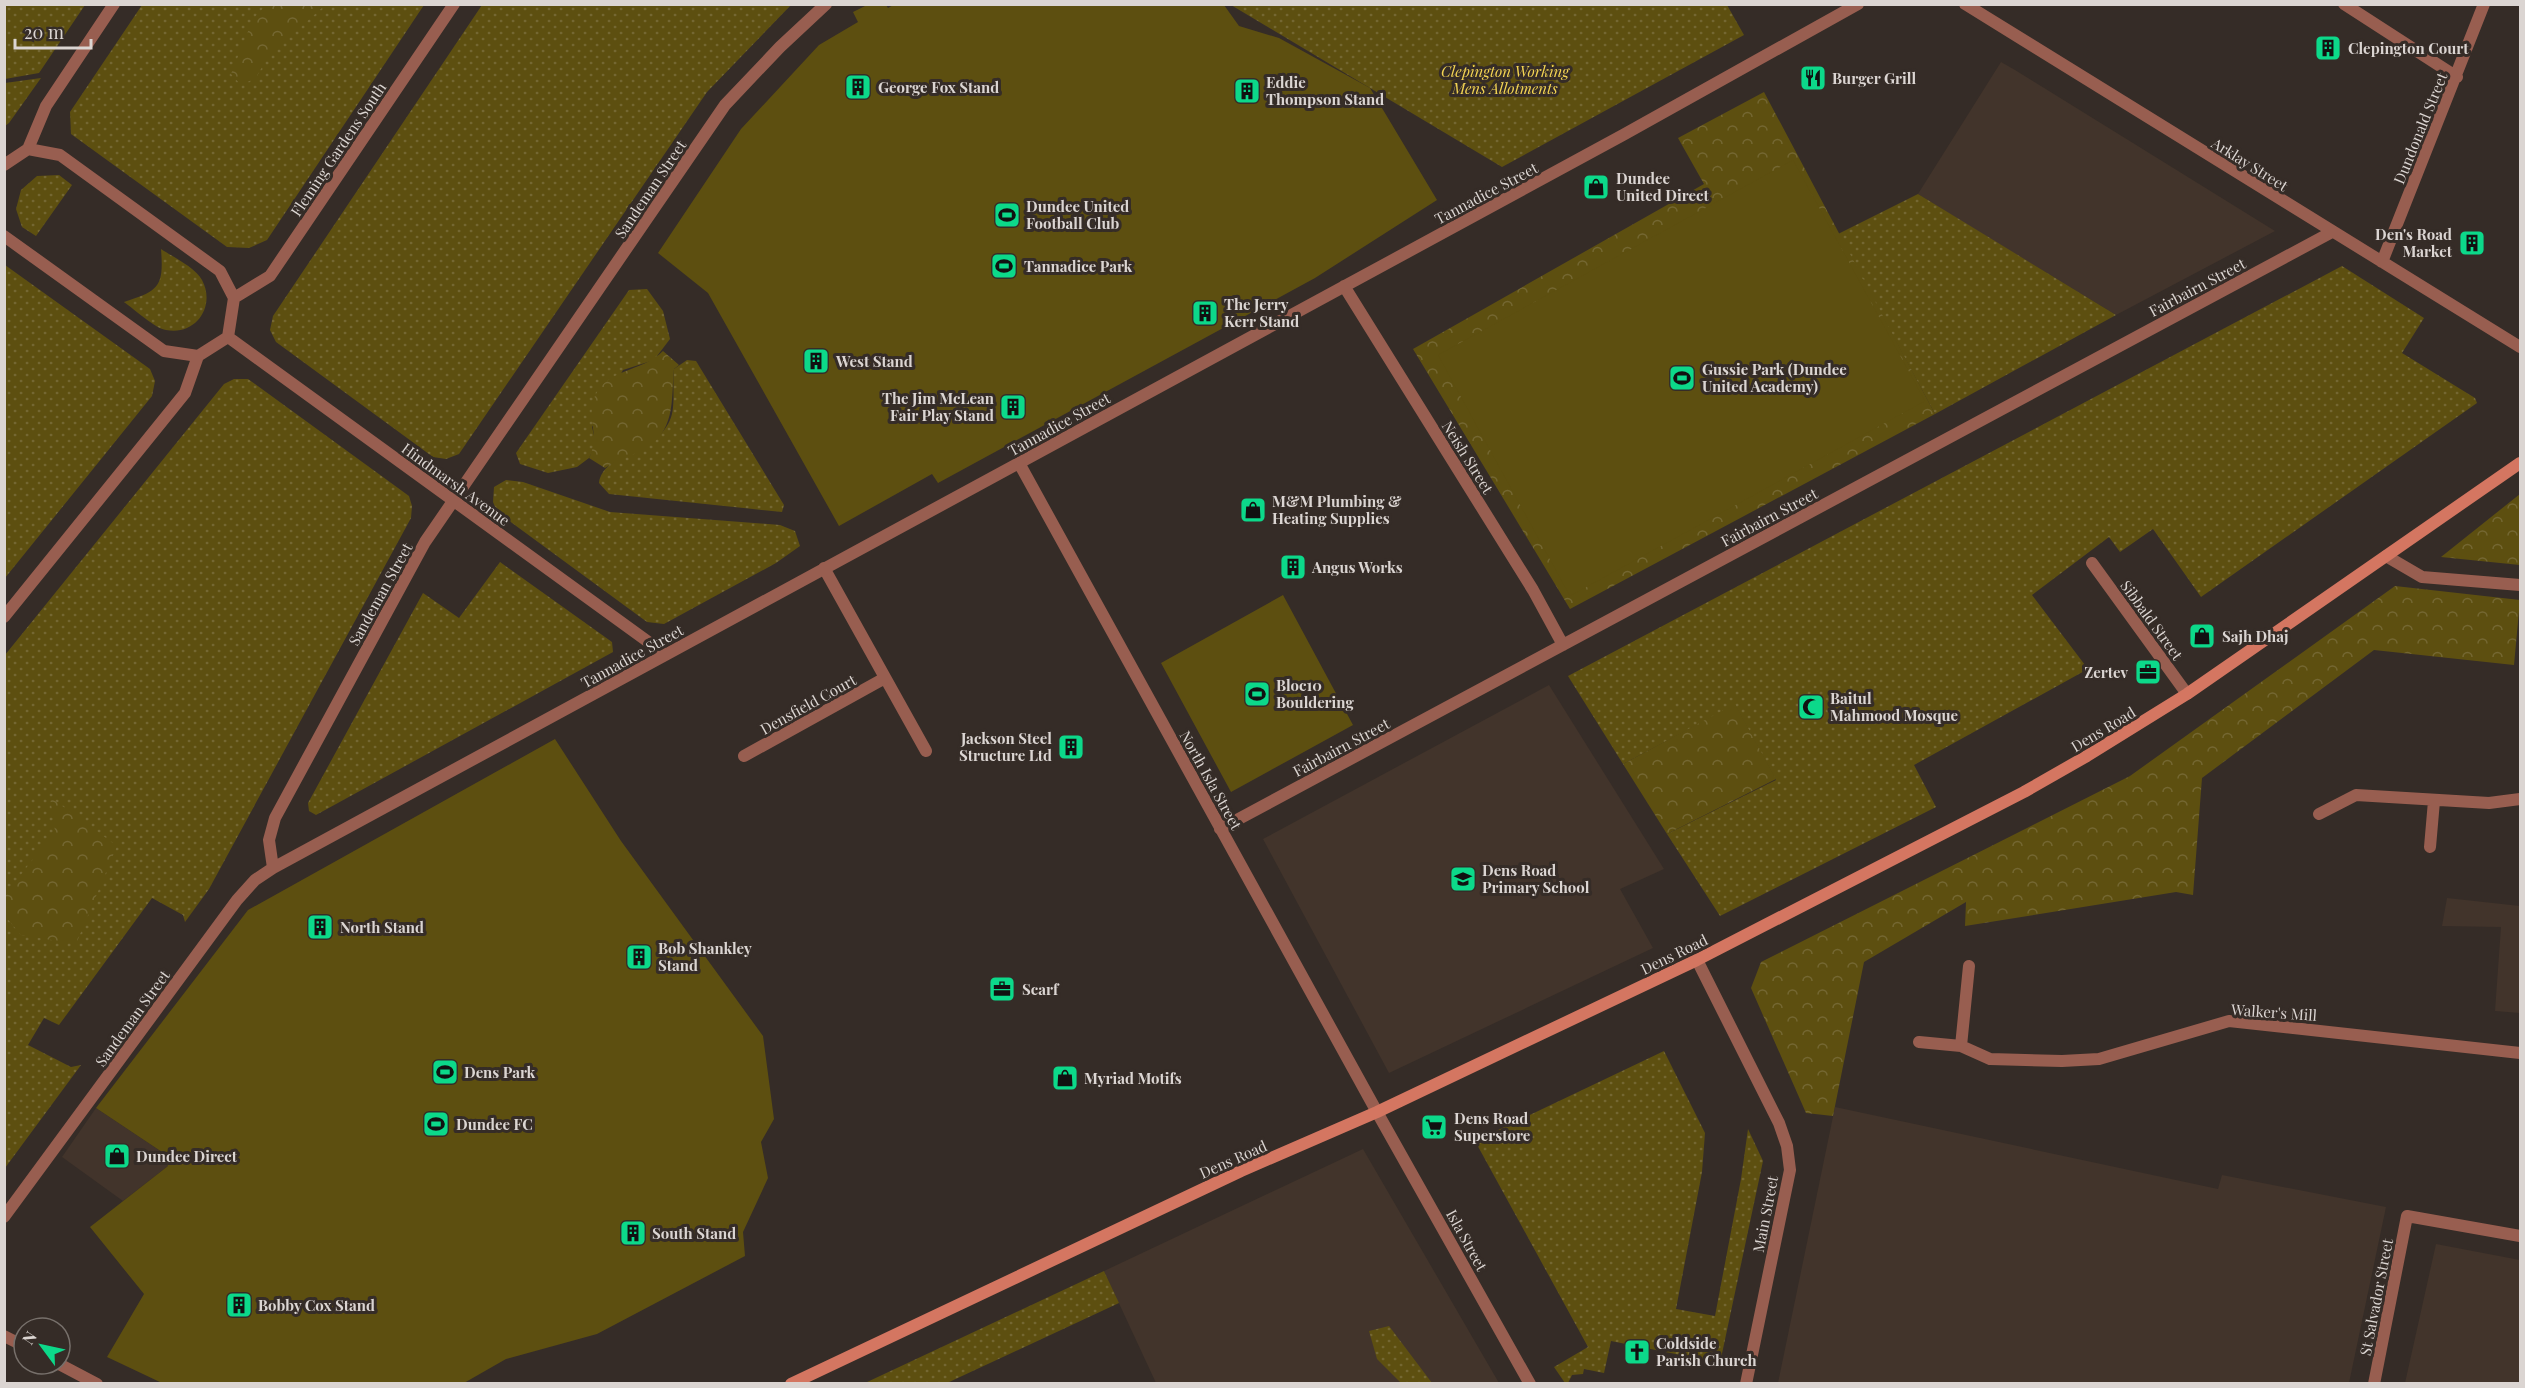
<svg xmlns="http://www.w3.org/2000/svg" width="2525" height="1388" viewBox="0 0 2525 1388" font-family="'Playfair Display',serif">
<style>
.built{fill:#42342b}
.grass{fill:url(#grass-dots)}
.forest{fill:url(#forest-crowns)}
.pitch{fill:#5d4f10}
.lines{fill:none;stroke-linecap:round;stroke-linejoin:round}
.minor{stroke:#985e50;stroke-width:12}
.secondary{stroke:#d47661;stroke-width:12}
.labels{text-anchor:middle;dominant-baseline:central;stroke-width:6;stroke-linejoin:round;paint-order:stroke}
.poi-label{font-size:15px;font-weight:bold;fill:#dbd5d2;stroke:#352c27;text-anchor:start}
.park-label{font-size:15px;font-style:italic;fill:#f4d553;stroke:#352c27}
.street-label{font-size:15px;fill:#dbd5d2;stroke:#352c27}
</style>
<defs>
<pattern id="grass-dots" width="8" height="8" patternUnits="userSpaceOnUse" patternTransform="scale(1.5)"><rect width="8" height="8" fill="#5d4f10"/><path d="M2 2h.1M6 6h.1" fill="none" stroke="#746732" stroke-width="1.8" stroke-linecap="round"/></pattern>
<pattern id="forest-crowns" width="20" height="18" patternUnits="userSpaceOnUse" patternTransform="scale(1.5)"><rect width="20" height="18" fill="#5d4f10"/><path d="M2 6a3 3 0 1 1 6 0M12 15a3 3 0 1 1 6 0" fill="none" stroke="#746732"/></pattern>
</defs>
<rect width="100%" height="100%" fill="#352c27"/>
<path class="built" d="M2001,62L2015,70L2275,231L2116,315L1961,221L1918,194Z
M1549,685L1664,869L1620,889L1653,948L1389,1073L1263,839Z
M2447,898L2520,906V1013L2495,1011L2501,927L2442,926Z
M1835,1107L2218,1189L2222,1175L2386,1207L2349,1383H1778Z
M96,1108L162,1152L168,1166L123,1201L62,1157Z
M1363,1149L1499,1383H1156L1104,1271Z
M2436,1244L2520,1260V1383H2405Z"/>
<path class="grass" d="M5,4H85V5L39,73L5,79Z
M142,5H424L267,240L249,248L227,247L71,134L70,112Z
M482,5H791L707,92L459,454L446,459L433,457L276,342L270,330L273,316Z
M1231,5H1727L1744,35L1502,167Z
M41,78L9,123L5,126V83Z
M59,175L72,185L36,236L22,227L16,209L21,190L37,176Z
M1918,194L2116,315L1935,414L1838,234Z
M161,249C173,257 196,268 202,280C216,306 196,336 166,330C156,329 134,309 124,302C159,291 164,287 161,249Z
M5,265L150,369L155,381L152,396L5,578Z
M2342,266L2424,318L2402,353L2475,398L2477,403L2201,597L2153,529L2120,552L2109,537L2032,595L2088,669L1914,765L1936,807L1720,916L1667,834L1776,780L1735,705L1623,764L1568,676Z
M647,289L663,311L670,339L654,360L623,370L592,427L596,444L589,458L577,467L548,473L520,464L516,453L629,290Z
M687,360L696,361L784,505L782,512L609,494L599,483C604,451 653,458 670,420C676,407 672,384 674,369Z
M234,379H248L409,496L412,506L411,518L209,889L185,922L183,915L152,898L59,1025L44,1018L28,1045L71,1067L81,1065L5,1168V655L224,384Z
M506,480L523,482L610,512L780,525L795,531L800,546L776,563L664,624L647,622L497,512L493,502L494,487Z
M500,562L612,642L613,652L316,815L309,811L308,803L423,593L459,618Z
M1664,1051L1705,1133L1702,1172L1676,1309L1715,1316L1741,1179L1748,1129L1763,1161L1720,1363L1611,1341L1604,1373L1584,1369L1583,1374L1572,1375L1568,1383H1565L1554,1367L1588,1347L1475,1141Z
M1104,1271L1119,1303L947,1383H865Z
M1389,1326L1432,1383H1401L1377,1359L1369,1331Z"/>
<path class="forest" d="M266,5L322,4L323,7L268,56L256,78L241,85L231,74L253,19Z
M1764,92L1935,414L1570,609L1413,349L1704,184L1678,138Z
M663,351L679,365L674,369C671,401 676,433 642,450C629,457 617,460 605,468L589,458C600,436 588,424 593,402C602,368 642,373 663,351Z
M2520,494V565L2441,557Z
M2395,586L2520,600L2514,665L2374,650L2202,778L2193,895L2176,892L1965,926L1966,902L1864,962L1833,1116L1806,1113L1751,988L1761,962L2130,776Z
M1735,704L1776,779L1667,834L1623,764Z
M50,797L117,846L76,944L21,935L5,916V895L55,831Z"/>
<path class="pitch" d="M895,4L1224,5L1239,26L1279,38L1370,88L1437,200L1315,278L938,483L932,474L839,526L708,293L658,253L741,129L819,45L858,22L853,12L867,5H886L888,8Z
M1793,160L1925,401L1570,596L1438,355Z
M1283,595L1353,725L1231,792L1161,663Z
M555,739L621,841L763,1036L774,1119L761,1142L768,1178L743,1232L745,1256L597,1334L506,1359L464,1383H162L107,1357L144,1294L90,1227L168,1166L162,1152L96,1108L248,910Z"/>
<g class="lines">
<path class="minor" d="M1965,4L2520,347
M2344,4L2457,77
M28,149L46,106L114,4
M4,165L28,149L60,155L220,271L234,298L228,337L198,356L164,351L4,236
M2382,262L2484,4
M1344,286L1533,590L1563,645
M234,298L270,276L454,4
M228,337L665,654
M1019,463L1377,1112L1530,1384
M2386,556L2422,577L2520,585
M2092,563L2187,694
M824,568L926,751
M4,617L185,393L198,356
M744,756L885,678
M2319,814L2356,795L2489,803L2520,799
M1220,829L2332,232
M2430,847L2434,801
M273,868L1623,135L1858,4
M1697,960L1779,1123L1787,1146L1790,1170L1746,1384
M1919,1042L1961,1046L1990,1059L2062,1061L2099,1059L2229,1021L2520,1053
M1961,1046L1969,966
M4,1217L237,900L255,880L273,868L269,840L275,818L425,542L725,105L780,47L826,4
M4,1336L24,1346
M59,1364L97,1384
M2374,1384L2407,1216L2520,1236"/>
<path class="secondary" d="M791,1384L1241,1171L1377,1112L1697,960L2024,792L2087,756L2187,694L2520,463"/>
</g>
<defs>
<symbol id="building-square" viewBox="-11 -11 22 22"><rect x="-9" y="-9" width="18" height="18" rx="4" fill="#0cd98a" stroke="#352c27"/><path d="M-4-6H4V6H1V3H-1V6H-4ZM-2.5-4.3h1.7v1.8h-1.7ZM.8-4.3h1.7v1.8H.8ZM-2.5-1h1.7V.8h-1.7ZM.8-1h1.7V.8H.8Z" fill="#111"/></symbol>
<symbol id="restaurant-square" viewBox="-11 -11 22 22"><rect x="-9" y="-9" width="18" height="18" rx="4" fill="#0cd98a" stroke="#352c27"/><path d="M-5-6h1v4h1v-4h1v4h1v-4h1v5L-1.5 .5V6h-2V.5L-5-1ZM5-6V6H3V1.5H1.5Q1.5-4 5-6Z" fill="#111"/></symbol>
<symbol id="shop-square" viewBox="-11 -11 22 22"><rect x="-9" y="-9" width="18" height="18" rx="4" fill="#0cd98a" stroke="#352c27"/><path d="M-5-2.5h2.3a2.7 3.5 0 0 1 5.4 0H5L5.5 6h-11ZM-1.5-2.5h3a1.5 2.3 0 0 0-3 0Z" fill="#111"/></symbol>
<symbol id="stadium-square" viewBox="-11 -11 22 22"><rect x="-9" y="-9" width="18" height="18" rx="4" fill="#0cd98a" stroke="#352c27"/><path d="M0-5a6.5 5 0 1 0 0 10a6.5 5 0 1 0 0-10ZM-3.5-1.8h7v3.6h-7Z" fill="#111"/></symbol>
<symbol id="office-square" viewBox="-11 -11 22 22"><rect x="-9" y="-9" width="18" height="18" rx="4" fill="#0cd98a" stroke="#352c27"/><path d="M-6-3h4V-5.5h4V-3h4V5H-6ZM-1-4.5V-3h2v-1.5ZM-6 0V1H6V0Z" fill="#111"/></symbol>
<symbol id="mosque-square" viewBox="-11 -11 22 22"><rect x="-9" y="-9" width="18" height="18" rx="4" fill="#0cd98a" stroke="#352c27"/><path d="M3.5-4.9A6 6 0 1 0 3.5 4.9A5 5 0 1 1 3.5-4.9Z" fill="#111"/></symbol>
<symbol id="school-square" viewBox="-11 -11 22 22"><rect x="-9" y="-9" width="18" height="18" rx="4" fill="#0cd98a" stroke="#352c27"/><path d="M0-5L7-2L0 1L-7-2ZM-4 1L0 2.5L4 1V4Q0 6-4 4Z" fill="#111"/></symbol>
<symbol id="supermarket-square" viewBox="-11 -11 22 22"><rect x="-9" y="-9" width="18" height="18" rx="4" fill="#0cd98a" stroke="#352c27"/><path d="M-6-5.5h2.5l.6 2H6L4.5 2H-2.5L-4.4-4H-6ZM-1.5 3.2a1.3 1.3 0 1 0 .1 0ZM3 3.2a1.3 1.3 0 1 0 .1 0Z" fill="#111"/></symbol>
<symbol id="church-square" viewBox="-11 -11 22 22"><rect x="-9" y="-9" width="18" height="18" rx="4" fill="#0cd98a" stroke="#352c27"/><path d="M-1.2-6h2.4v3.5h3.3v2.4h-3.3V6h-2.4V-.1h-3.3v-2.4h3.3Z" fill="#111"/></symbol>
</defs>
<g fill-rule="evenodd">
<use href="#building-square" x="2313" y="33" width="30" height="30"/>
<use href="#restaurant-square" x="1798" y="63" width="30" height="30"/>
<use href="#building-square" x="843" y="72" width="30" height="30"/>
<use href="#building-square" x="1232" y="76" width="30" height="30"/>
<use href="#shop-square" x="1581" y="172" width="30" height="30"/>
<use href="#stadium-square" x="992" y="200" width="30" height="30"/>
<use href="#building-square" x="2457" y="228" width="30" height="30"/>
<use href="#stadium-square" x="989" y="251" width="30" height="30"/>
<use href="#building-square" x="1190" y="298" width="30" height="30"/>
<use href="#building-square" x="801" y="346" width="30" height="30"/>
<use href="#stadium-square" x="1667" y="363" width="30" height="30"/>
<use href="#building-square" x="998" y="392" width="30" height="30"/>
<use href="#shop-square" x="1238" y="495" width="30" height="30"/>
<use href="#building-square" x="1278" y="552" width="30" height="30"/>
<use href="#shop-square" x="2187" y="621" width="30" height="30"/>
<use href="#office-square" x="2133" y="657" width="30" height="30"/>
<use href="#stadium-square" x="1242" y="679" width="30" height="30"/>
<use href="#mosque-square" x="1796" y="692" width="30" height="30"/>
<use href="#building-square" x="1056" y="732" width="30" height="30"/>
<use href="#school-square" x="1448" y="864" width="30" height="30"/>
<use href="#building-square" x="305" y="912" width="30" height="30"/>
<use href="#building-square" x="624" y="942" width="30" height="30"/>
<use href="#office-square" x="987" y="974" width="30" height="30"/>
<use href="#stadium-square" x="430" y="1057" width="30" height="30"/>
<use href="#shop-square" x="1050" y="1063" width="30" height="30"/>
<use href="#stadium-square" x="421" y="1109" width="30" height="30"/>
<use href="#supermarket-square" x="1419" y="1112" width="30" height="30"/>
<use href="#shop-square" x="102" y="1141" width="30" height="30"/>
<use href="#building-square" x="618" y="1218" width="30" height="30"/>
<use href="#building-square" x="224" y="1290" width="30" height="30"/>
<use href="#church-square" x="1622" y="1337" width="30" height="30"/>
</g>
<g class="labels">
<g class="poi-label">
<text x="2348" y="48">Clepington Court</text>
<text x="1832" y="78">Burger Grill</text>
<text x="1266" y="82">Eddie<tspan x="1266" dy="17">Thompson Stand</tspan></text>
<text x="878" y="87">George Fox Stand</text>
<text x="1616" y="178">Dundee<tspan x="1616" dy="17">United Direct</tspan></text>
<text x="1026" y="206">Dundee United<tspan x="1026" dy="17">Football Club</tspan></text>
<text x="2452" y="234" text-anchor="end">Den's Road<tspan x="2452" dy="17">Market</tspan></text>
<text x="1024" y="266">Tannadice Park</text>
<text x="1224" y="304">The Jerry<tspan x="1224" dy="17">Kerr Stand</tspan></text>
<text x="836" y="361">West Stand</text>
<text x="1702" y="369">Gussie Park (Dundee<tspan x="1702" dy="17">United Academy)</tspan></text>
<text x="994" y="398" text-anchor="end">The Jim McLean<tspan x="994" dy="17">Fair Play Stand</tspan></text>
<text x="1272" y="501">M&amp;M Plumbing &amp;<tspan x="1272" dy="17">Heating Supplies</tspan></text>
<text x="1312" y="567">Angus Works</text>
<text x="2222" y="636">Sajh Dhaj</text>
<text x="2128" y="672" text-anchor="end">Zertev</text>
<text x="1276" y="685">Bloc10<tspan x="1276" dy="17">Bouldering</tspan></text>
<text x="1830" y="698">Baitul<tspan x="1830" dy="17">Mahmood Mosque</tspan></text>
<text x="1052" y="738" text-anchor="end">Jackson Steel<tspan x="1052" dy="17">Structure Ltd</tspan></text>
<text x="1482" y="870">Dens Road<tspan x="1482" dy="17">Primary School</tspan></text>
<text x="340" y="927">North Stand</text>
<text x="658" y="948">Bob Shankley<tspan x="658" dy="17">Stand</tspan></text>
<text x="1022" y="989">Scarf</text>
<text x="464" y="1072">Dens Park</text>
<text x="1084" y="1078">Myriad Motifs</text>
<text x="1454" y="1118">Dens Road<tspan x="1454" dy="17">Superstore</tspan></text>
<text x="456" y="1124">Dundee FC</text>
<text x="136" y="1156">Dundee Direct</text>
<text x="652" y="1233">South Stand</text>
<text x="258" y="1305">Bobby Cox Stand</text>
<text x="1656" y="1343">Coldside<tspan x="1656" dy="17">Parish Church</tspan></text>
</g>
<g class="park-label">
<text x="1505" y="71">Clepington Working<tspan x="1505" dy="17">Mens Allotments</tspan></text>
</g>
<g class="street-label">
<text transform="translate(2420 128) rotate(-68)">Dundonald Street</text>
<text transform="translate(338 149) rotate(-56)">Fleming Gardens South</text>
<text transform="translate(2250 164) rotate(32)">Arklay Street</text>
<text transform="translate(650 189) rotate(-56)">Sandeman Street</text>
<text transform="translate(1486 193) rotate(-28)">Tannadice Street</text>
<text transform="translate(2197 287) rotate(-28)">Fairbairn Street</text>
<text transform="translate(1059 424) rotate(-29)">Tannadice Street</text>
<text transform="translate(1468 457) rotate(58)">Neish Street</text>
<text transform="translate(456 484) rotate(36)">Hindmarsh Avenue</text>
<text transform="translate(1769 517) rotate(-28)">Fairbairn Street</text>
<text transform="translate(380 594) rotate(-61)">Sandeman Street</text>
<text transform="translate(2152 620) rotate(54)">Sibbald Street</text>
<text transform="translate(632 656) rotate(-29)">Tannadice Street</text>
<text transform="translate(808 704) rotate(-29)">Densfield Court</text>
<text transform="translate(2103 729) rotate(-31)">Dens Road</text>
<text transform="translate(1341 747) rotate(-28)">Fairbairn Street</text>
<text transform="translate(1211 780) rotate(61)">North Isla Street</text>
<text transform="translate(1674 954) rotate(-26)">Dens Road</text>
<text transform="translate(2274 1012) rotate(4)">Walker's Mill</text>
<text transform="translate(132 1018) rotate(-54)">Sandeman Street</text>
<text transform="translate(1233 1159) rotate(-24)">Dens Road</text>
<text transform="translate(1765 1214) rotate(-79)">Main Street</text>
<text transform="translate(1467 1240) rotate(61)">Isla Street</text>
<text transform="translate(2376 1297) rotate(-79)">St Salvador Street</text>
</g>
</g>
<rect width="2525" height="1388" fill="none" stroke="#dbd5d2" stroke-width="12"/>
<g transform="translate(42 1346) rotate(303)"><circle r="28" fill="#352c27" stroke="#77706b" stroke-width="1.5"/>
<path d="M0-4.5L10 22L0 15L-10 22Z" fill="#0cd98a"/>
<text y="-9" font-size="16" font-weight="bold" text-anchor="middle" fill="#dbd5d2">N</text>
</g>
<path d="M15 39v9h76v-9" fill="none" stroke="#dbd5d2" stroke-width="3"/>
<text x="24" y="39" font-size="18" fill="#dbd5d2" stroke="#352c27" stroke-width="4.5" paint-order="stroke">20 m</text>
</svg>
